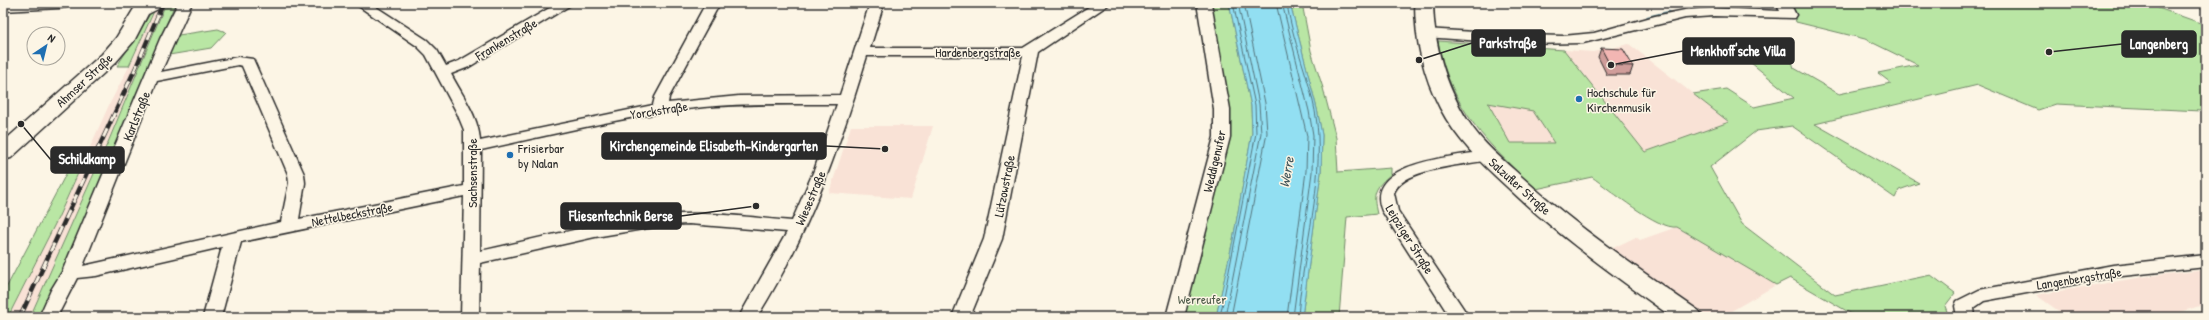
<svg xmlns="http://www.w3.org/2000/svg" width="2209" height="320" viewBox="0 0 2209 320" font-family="'Patrick Hand',sans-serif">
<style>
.built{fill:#f9e2d6}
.green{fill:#b9e6a4;stroke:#728868;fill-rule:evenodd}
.water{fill:#92dff2;stroke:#6997a2}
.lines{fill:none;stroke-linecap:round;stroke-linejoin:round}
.shore{stroke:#54737b;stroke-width:1}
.stream{stroke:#6997a2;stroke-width:4.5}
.street-casing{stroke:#2b2b2b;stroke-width:3}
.secondary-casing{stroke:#2b2b2b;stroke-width:3}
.street{fill:#fcf5e5;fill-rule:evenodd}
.secondary{fill:#fcf5e5;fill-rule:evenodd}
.rail-casing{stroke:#2b2b2b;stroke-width:4.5}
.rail{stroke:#fcf5e5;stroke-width:3;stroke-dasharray:9;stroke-linecap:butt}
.wall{fill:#d09d9a;stroke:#2b2b2b}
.building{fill:#f2b6b3;stroke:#2b2b2b}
.poi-dot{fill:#1f6fb2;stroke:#fcf5e5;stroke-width:1.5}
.labels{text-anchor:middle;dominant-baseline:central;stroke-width:3;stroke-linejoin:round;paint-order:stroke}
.street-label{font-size:13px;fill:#2b2b2b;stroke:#fcf5e5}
.poi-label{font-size:13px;fill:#2b2b2b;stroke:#fcf5e5;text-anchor:start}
.park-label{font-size:13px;fill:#4e5a49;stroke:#fcf5e5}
.water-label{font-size:14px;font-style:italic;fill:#45585d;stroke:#fcf5e5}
.leader{fill:none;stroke:#2b2b2b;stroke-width:1.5}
.callout-dot{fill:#2b2b2b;stroke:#fcf5e5;stroke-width:1.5}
.callout{fill:#2b2b2b;stroke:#2b2b2b;stroke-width:1.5}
.callout-label{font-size:14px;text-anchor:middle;font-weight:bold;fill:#fff}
</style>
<rect width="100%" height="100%" fill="#fcf5e5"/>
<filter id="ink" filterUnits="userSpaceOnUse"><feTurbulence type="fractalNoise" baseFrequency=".025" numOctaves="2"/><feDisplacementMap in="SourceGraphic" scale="8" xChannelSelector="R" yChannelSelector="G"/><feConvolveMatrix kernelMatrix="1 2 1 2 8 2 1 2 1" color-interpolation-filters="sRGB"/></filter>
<g filter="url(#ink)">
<path class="built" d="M164,8L109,140L30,317H8L58,218L109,105L135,55L155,9Z
M1438,41L1593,52L1629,44L1729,122L1645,152L1508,148L1456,94L1441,57Z
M851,126H933L911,199L829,193Z
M1677,227L1776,285L1721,317H1708L1611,249L1636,237L1640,240Z
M2206,270V304L2164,317H2145L2130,313L2112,317H2067L2036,295L2149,276Z"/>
<path class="green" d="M1208,3H1229L1251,106L1252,133L1233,240L1216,317H1180L1226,137Z
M1290,3H1302L1311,51L1323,88L1336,138L1338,172L1391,168V174C1375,188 1372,192 1377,214L1347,217L1339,317H1302L1321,172L1322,135L1317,109Z
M1791,3H2144L2206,25V114L2201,111L2056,104L2038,110L1978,85L1815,124L1919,183L1899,190L1895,198L1792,126L1756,131L1710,167L1742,224L1835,295L1931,275L1955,293L1945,306L1949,317H1857L1790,278L1776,285L1677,227C1658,230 1609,189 1592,177L1536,189C1489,146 1450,108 1438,41L1564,50L1645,152L1729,122L1693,94L1726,89L1754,107L1794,98L1745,58L1789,52L1794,68L1839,94L1891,83L1878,73L1918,65L1865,39L1796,22ZM1488,103L1533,111L1554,143H1510Z
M174,6L121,137L49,303L41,317H30L109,140L164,8Z
M155,9L129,66H117L152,11Z
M218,29L226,32L211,48L163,56L172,36Z
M88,151L58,218L8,317H3V294L77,153Z"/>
<path class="water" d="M1229,3H1290L1317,109L1322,135L1321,172L1302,317H1216L1233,240L1252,133L1251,106Z"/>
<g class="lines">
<path class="shore" d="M1276,3L1307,136L1306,171L1287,317
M1282,3L1309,111L1313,135L1312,172L1293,317
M1287,3C1293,48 1316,90 1318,136C1321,196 1302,257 1298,317
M1220,317L1256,133L1255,105L1233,3
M1225,317L1261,133L1259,104L1238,3
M1231,317L1267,133L1265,103L1244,3"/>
<path class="stream" d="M1648,18L1669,13"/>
<defs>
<path id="street" d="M178,3H192L161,72L238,57L253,59L304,174L305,183L299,219L464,186V130L457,113L426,55L417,46L354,3H370L427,40L437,50L446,66L459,61L558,3H574L469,67L451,74C462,95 479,117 480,141L653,105L655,97L706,3H720L669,97L668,103L739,96L840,95L870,3H884L870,48H1023L1095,3H1111L1038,52L1002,239L970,317H952L984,239L1023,56H867C838,151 810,232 757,317H739L787,232L689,224L667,225L595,237L480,263L479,317H461L464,196L241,242L221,317H203L222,247L96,276L77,278L57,317H39L51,290L62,272L160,39ZM238,65L242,66L288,174L289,183L281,222L83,266L157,81ZM837,104L815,168L792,221C752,218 709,211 668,215C606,220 541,238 480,251L481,150C555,134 629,115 704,107C748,103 793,104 837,104Z
M1197,3H1211L1230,109V137L1184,317H1166L1214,137V109Z
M1776,3H1790L1796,15L1794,18L1714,16L1685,18L1583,43L1524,44L1425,37L1418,33L1425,29L1524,35L1563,36L1594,33L1655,16L1685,10L1714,8L1780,11Z
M1487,151L1493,153L1495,156L1493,159C1469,165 1403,167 1394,193L1398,211L1469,317H1450L1382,211C1361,162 1457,156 1487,151Z
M2206,255V267L2113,277L1984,301L1974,308L1975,317H1957L1955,306L1957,301L1979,290L2113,265Z"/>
<path id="secondary" d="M3,3H69L66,7L60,8L3,11Z
M142,3H165L162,7L148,14L134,41L116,62L11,158L3,160V142L102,54L116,38L135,7Z
M1415,3H1433C1434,45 1445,85 1468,121C1482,143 1503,160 1522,177C1577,227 1638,269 1699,311L1703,317H1672L1658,307C1605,269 1553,231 1506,186C1481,163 1456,139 1440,108C1423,75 1415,40 1415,3Z"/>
</defs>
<use href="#street" class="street-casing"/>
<use href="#secondary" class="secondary-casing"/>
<use href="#street" class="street"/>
<use href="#secondary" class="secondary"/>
<defs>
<path id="rail" d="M20,317L137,65L163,3"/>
</defs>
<use href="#rail" class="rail-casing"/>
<use href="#rail" class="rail"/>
</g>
<path class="wall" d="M1601,48L1633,66L1630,75H1607L1598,57Z"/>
<path class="building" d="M1601,48L1623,49L1633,66L1610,65Z"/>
</g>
<g class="poi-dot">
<circle cx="1579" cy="99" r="4"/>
<circle cx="510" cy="155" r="4"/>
</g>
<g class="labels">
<g class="street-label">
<text transform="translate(506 39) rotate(-31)">Frankenstraße</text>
<text x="978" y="52">Hardenbergstraße</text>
<text transform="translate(84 80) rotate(-43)">Ahmser Straße</text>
<text transform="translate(659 110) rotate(-9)">Yorckstraße</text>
<text transform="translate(136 116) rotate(-68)">Karlstraße</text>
<text transform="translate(1214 161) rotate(-77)">Weddigenufer</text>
<text transform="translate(472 173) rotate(-90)">Sachsenstraße</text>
<text transform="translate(1004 186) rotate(-79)">Lützowstraße</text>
<text transform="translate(1520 186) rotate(42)">Salzufler Straße</text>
<text transform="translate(810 198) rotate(-67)">Wiesestraße</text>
<text transform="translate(352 214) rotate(-11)">Nettelbeckstraße</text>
<text transform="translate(1410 239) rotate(58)">Leipziger Straße</text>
<text transform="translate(2079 278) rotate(-9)">Langenbergstraße</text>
</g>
<g class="poi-label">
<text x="1587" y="92">Hochschule für<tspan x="1587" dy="15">Kirchenmusik</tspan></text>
<text x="518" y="148">Frisierbar<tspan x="518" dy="15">by Nalan</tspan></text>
</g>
<g class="park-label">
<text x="1202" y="299">Werreufer</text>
</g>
<g class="water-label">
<text transform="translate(1286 172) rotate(-80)">Werre</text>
</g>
</g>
<path class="leader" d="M1419 60L1472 43M2049 52L2122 44M1611 65L1683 51M885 149L826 146M21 124L51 160M756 206L681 216"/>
<g class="callout-dot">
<circle cx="1419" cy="60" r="4"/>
<circle cx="2049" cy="52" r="4"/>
<circle cx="1611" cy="65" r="4"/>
<circle cx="885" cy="149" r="4"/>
<circle cx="21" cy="124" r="4"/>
<circle cx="756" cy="206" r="4"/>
</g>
<g class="callout">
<rect x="1472" y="30" width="73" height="26" rx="4"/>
<rect x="2122" y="31" width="74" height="26" rx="4"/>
<rect x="1683" y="38" width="111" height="26" rx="4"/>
<rect x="602" y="133" width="224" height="26" rx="4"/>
<rect x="51" y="147" width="73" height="26" rx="4"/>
<rect x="561" y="203" width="120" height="26" rx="4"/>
</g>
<g class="callout-label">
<text x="1508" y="48">Parkstraße</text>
<text x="2159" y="49">Langenberg</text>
<text x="1738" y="56">Menkhoff'sche Villa</text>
<text x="714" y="151">Kirchengemeinde Elisabeth-Kindergarten</text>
<text x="87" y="164">Schildkamp</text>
<text x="621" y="221">Fliesentechnik Berse</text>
</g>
<rect width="2209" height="320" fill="none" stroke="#fcf5e5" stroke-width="16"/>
<rect x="8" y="8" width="2193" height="304" fill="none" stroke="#2b2b2b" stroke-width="1.5" filter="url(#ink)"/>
<g transform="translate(46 46) rotate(35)"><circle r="19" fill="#fcf5e5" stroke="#a8a49b"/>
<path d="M0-3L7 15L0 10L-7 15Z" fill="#1f6fb2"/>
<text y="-6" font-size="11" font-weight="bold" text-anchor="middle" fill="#2b2b2b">N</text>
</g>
</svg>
